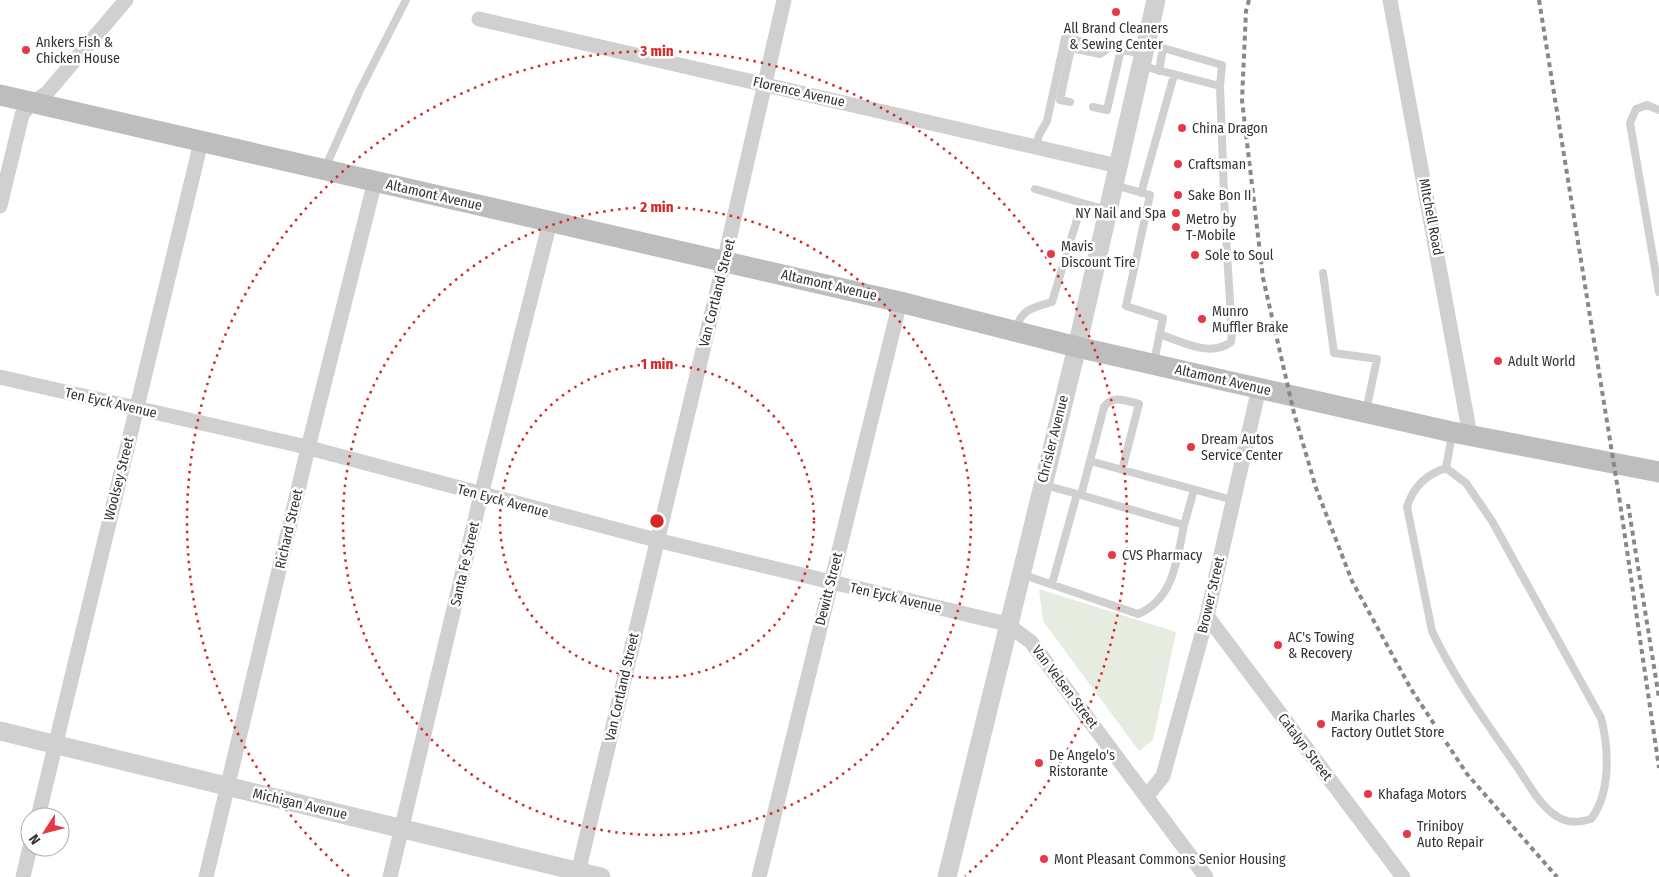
<svg xmlns="http://www.w3.org/2000/svg" width="1659" height="877" viewBox="0 0 1659 877" font-family="'Fira Sans Condensed',sans-serif">
<style>
.green{fill:#e6ecdf}
.lines{fill:none;stroke-linecap:round;stroke-linejoin:round}
.service{stroke:#d0d0d0;stroke-width:8}
.minor{stroke:#d0d0d0;stroke-width:15}
.tertiary{stroke:#d0d0d0;stroke-width:19}
.secondary{stroke:#bdbdbd;stroke-width:21}
.rail{stroke:#888;stroke-width:4;stroke-dasharray:5 4;stroke-linecap:butt}
.ring{fill:none;stroke:#d62828;stroke-width:2.5;stroke-dasharray:2.5 5}
.poi-dot{fill:#e63946;stroke:#fff;stroke-width:2}
.labels{text-anchor:middle;dominant-baseline:central;stroke-width:5;stroke-linejoin:round;paint-order:stroke}
.poi-label{font-size:14px;fill:#333;stroke:#fff;text-anchor:start}
.street-label{font-size:14px;fill:#333;stroke:#fff}
.centre{fill:#d62828;stroke:#fff;stroke-width:2.5}
.ring-label{font-size:15px;text-anchor:middle;font-weight:bold;fill:#d62828;stroke:#fff;stroke-width:5;stroke-linejoin:round;paint-order:stroke}
</style>
<rect width="100%" height="100%" fill="#fff"/>
<path class="green" d="M1039,589L1176,632L1153,740L1139,751L1043,621Z"/>
<g class="lines">
<path class="service" d="M1142,66L1220,86
M1070,102L1060,100L1071,48L1100,54L1110,47
M1093,107L1107,110L1121,49
M1659,110L1647,105L1636,109L1630,123L1659,292
M1036,147L1039,135L1047,121L1065,38L1143,54
M325,168L360,90L406,0
M1114,185L1150,195L1126,306L1163,318L1154,362
M1141,193L1174,75
M1082,203L1108,210
M1323,273L1334,353L1377,359L1366,411
M1016,329C1021,309 1034,307 1052,302L1082,203L1035,189
M1159,334C1181,341 1210,358 1231,342L1232,334L1225,221L1220,86L1222,65L1163,48L1159,71
M1090,461L1104,407C1113,394 1126,401 1139,404L1122,470
M1446,468L1466,483L1492,521L1601,718C1609,748 1611,793 1591,819C1580,822 1569,824 1558,817C1539,806 1528,782 1515,764C1486,722 1454,678 1432,631L1407,507C1413,487 1427,474 1446,468L1452,434
M1044,485L1081,495
M1194,490L1184,525L1081,495L1090,461L1233,500
M1021,574L1138,614C1174,599 1177,559 1184,525
M1052,584L1077,494"/>
<path class="minor" d="M1390,0L1470,435
M479,19L1118,166
M0,206L22,115L31,103L46,94L126,0
M0,377L298,445L656,540L1007,624L1031,642L1206,877
M1207,616L1403,877
M1147,796L1163,776L1207,616L1259,388
M38,817L201,142
M23,877L30,847
M206,877L308,448L375,181
M390,877L481,495L550,222
M577,877L724,262L784,0
M759,877L900,302"/>
<path class="tertiary" d="M0,731L601,877
M947,877L1077,347L1156,0"/>
<path class="secondary" d="M0,95L900,302L1077,347L1315,401L1452,432L1659,472"/>
<path class="rail" d="M1249,0L1246,11L1242,100L1263,278L1294,413L1316,488L1352,581L1411,689L1467,774L1557,877
M1539,0L1619,496L1659,768
M1628,504L1659,698"/>
</g>
<g class="ring">
<circle cx="657" cy="521" r="157"/>
<circle cx="657" cy="521" r="314"/>
<path d="M349 876A470 470 0 1 1 965 876"/>
</g>
<g class="poi-dot">
<circle cx="1116" cy="12" r="5"/>
<circle cx="26" cy="50" r="5"/>
<circle cx="1182" cy="128" r="5"/>
<circle cx="1178" cy="164" r="5"/>
<circle cx="1178" cy="195" r="5"/>
<circle cx="1176" cy="213" r="5"/>
<circle cx="1176" cy="227" r="5"/>
<circle cx="1051" cy="254" r="5"/>
<circle cx="1195" cy="255" r="5"/>
<circle cx="1202" cy="319" r="5"/>
<circle cx="1498" cy="361" r="5"/>
<circle cx="1191" cy="447" r="5"/>
<circle cx="1112" cy="555" r="5"/>
<circle cx="1278" cy="645" r="5"/>
<circle cx="1321" cy="724" r="5"/>
<circle cx="1039" cy="763" r="5"/>
<circle cx="1368" cy="794" r="5"/>
<circle cx="1407" cy="834" r="5"/>
<circle cx="1044" cy="859" r="5"/>
</g>
<g class="labels">
<g class="poi-label">
<text x="1116" y="28" text-anchor="middle">All Brand Cleaners<tspan x="1116" dy="16">&amp; Sewing Center</tspan></text>
<text x="36" y="42">Ankers Fish &amp;<tspan x="36" dy="16">Chicken House</tspan></text>
<text x="1192" y="128">China Dragon</text>
<text x="1188" y="164">Craftsman</text>
<text x="1188" y="195">Sake Bon II</text>
<text x="1166" y="213" text-anchor="end">NY Nail and Spa</text>
<text x="1186" y="219">Metro by<tspan x="1186" dy="16">T-Mobile</tspan></text>
<text x="1061" y="246">Mavis<tspan x="1061" dy="16">Discount Tire</tspan></text>
<text x="1205" y="255">Sole to Soul</text>
<text x="1212" y="311">Munro<tspan x="1212" dy="16">Muffler Brake</tspan></text>
<text x="1508" y="361">Adult World</text>
<text x="1201" y="439">Dream Autos<tspan x="1201" dy="16">Service Center</tspan></text>
<text x="1122" y="555">CVS Pharmacy</text>
<text x="1288" y="637">AC's Towing<tspan x="1288" dy="16">&amp; Recovery</tspan></text>
<text x="1331" y="716">Marika Charles<tspan x="1331" dy="16">Factory Outlet Store</tspan></text>
<text x="1049" y="755">De Angelo's<tspan x="1049" dy="16">Ristorante</tspan></text>
<text x="1378" y="794">Khafaga Motors</text>
<text x="1417" y="826">Triniboy<tspan x="1417" dy="16">Auto Repair</tspan></text>
<text x="1054" y="859">Mont Pleasant Commons Senior Housing</text>
</g>
<g class="street-label">
<text transform="translate(799 92) rotate(13)">Florence Avenue</text>
<text transform="translate(434 195) rotate(13)">Altamont Avenue</text>
<text transform="translate(1431 217) rotate(79)">MItchell Road</text>
<text transform="translate(829 285) rotate(13)">Altamont Avenue</text>
<text transform="translate(717 293) rotate(-76)">Van Cortland Street</text>
<text transform="translate(1223 380) rotate(13)">Altamont Avenue</text>
<text transform="translate(111 403) rotate(13)">Ten Eyck Avenue</text>
<text transform="translate(1053 439) rotate(-76)">Chrisler Avenue</text>
<text transform="translate(119 479) rotate(-76)">Woolsey Street</text>
<text transform="translate(503 501) rotate(15)">Ten Eyck Avenue</text>
<text transform="translate(289 529) rotate(-77)">Richard Street</text>
<text transform="translate(465 564) rotate(-77)">Santa Fe Street</text>
<text transform="translate(829 589) rotate(-76)">Dewitt Street</text>
<text transform="translate(1211 595) rotate(-77)">Brower Street</text>
<text transform="translate(896 598) rotate(13)">Ten Eyck Avenue</text>
<text transform="translate(622 687) rotate(-77)">Van Cortland Street</text>
<text transform="translate(1065 687) rotate(53)">Van Velsen Street</text>
<text transform="translate(1305 747) rotate(53)">Catalyn Street</text>
<text transform="translate(300 804) rotate(13)">Michigan Avenue</text>
</g>
</g>
<circle cx="657" cy="521" r="8" class="centre"/>
<g class="ring-label">
<text x="657" y="56">3 min</text>
<text x="657" y="212">2 min</text>
<text x="657" y="369">1 min</text>
</g>
<g transform="translate(45 832) rotate(234)"><circle r="24" fill="#ffffff" stroke="#adadad"/>
<path d="M0-4L9 19L0 12L-9 19Z" fill="#e63946"/>
<text y="-8" font-size="14" font-weight="bold" text-anchor="middle" fill="#333333">N</text>
</g>
</svg>
